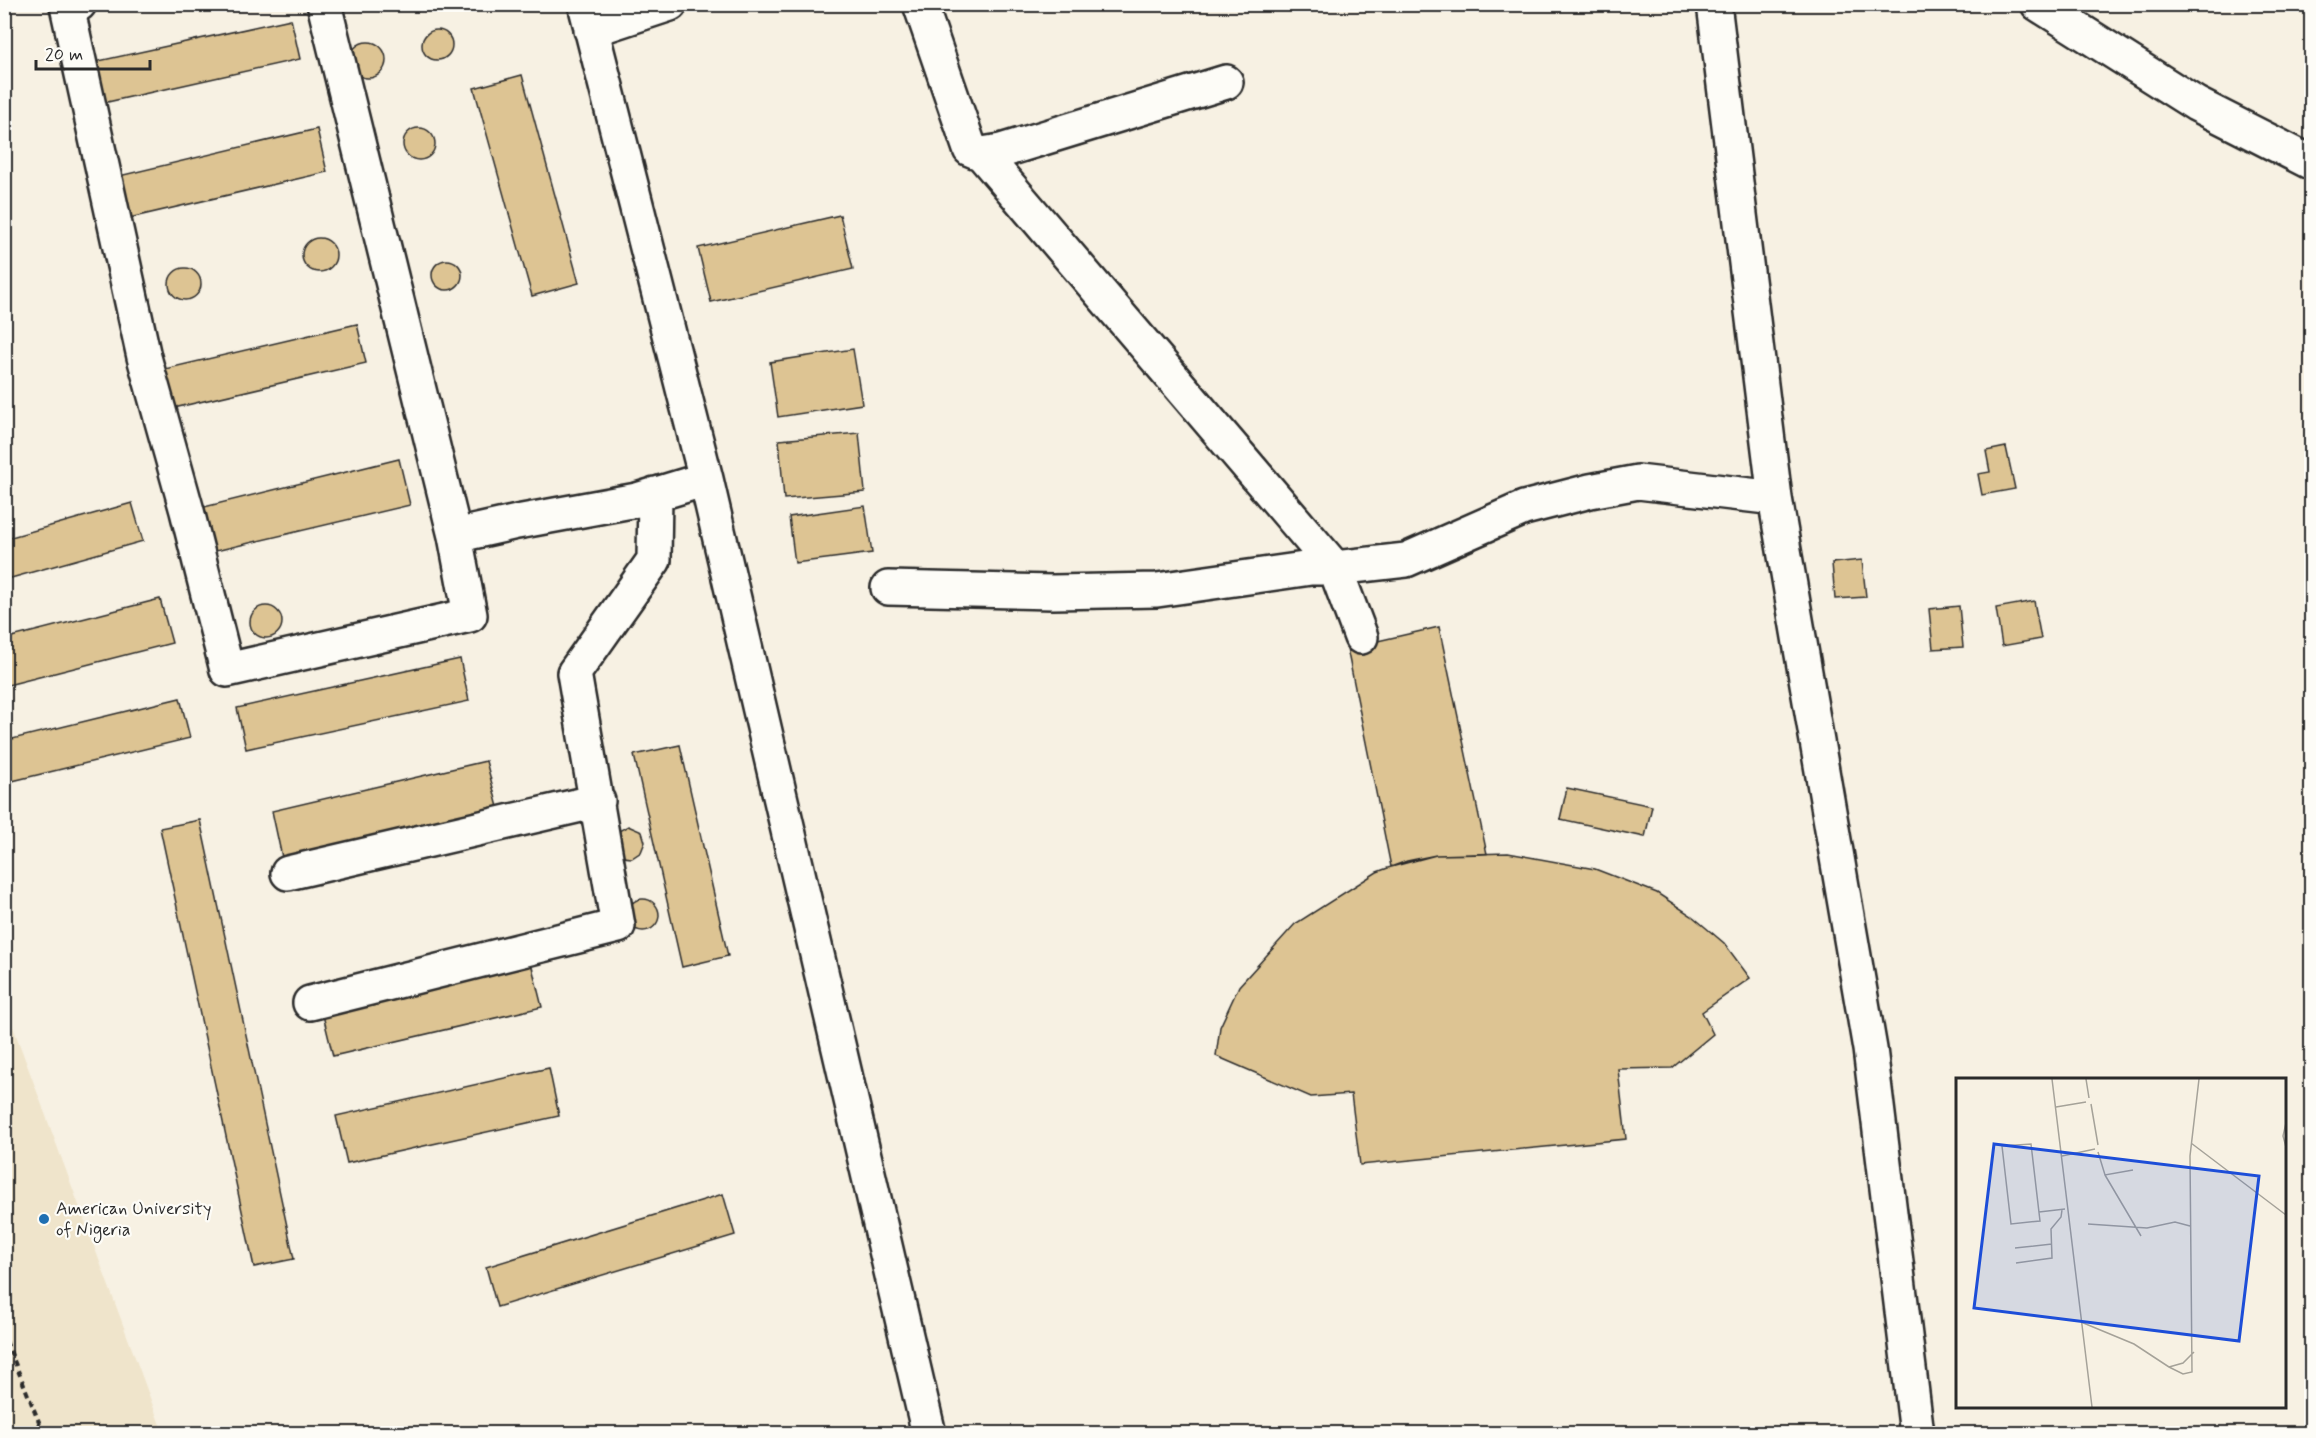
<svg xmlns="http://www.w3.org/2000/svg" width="2316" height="1438" viewBox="0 0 2316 1438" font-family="Mynerve,sans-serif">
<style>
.built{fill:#efe4cb}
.building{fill:#ddc493;stroke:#2b2b2b;stroke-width:1.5}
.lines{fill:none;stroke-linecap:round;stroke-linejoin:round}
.minor-casing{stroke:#2b2b2b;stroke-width:38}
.path{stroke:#2b2b2b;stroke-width:4;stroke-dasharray:6 4.5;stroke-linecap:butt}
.minor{stroke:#fdfcf7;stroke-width:33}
.poi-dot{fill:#1f6fb2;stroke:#fdfcf7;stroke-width:2}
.labels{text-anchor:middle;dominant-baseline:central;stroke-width:4.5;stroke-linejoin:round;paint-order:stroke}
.poi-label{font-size:18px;fill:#2b2b2b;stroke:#fdfcf7;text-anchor:start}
.inset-road{fill:none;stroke:#a5a299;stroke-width:1.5}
.view{fill:#1d4ed8;fill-opacity:0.15;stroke:#1d4ed8;stroke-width:3}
.inset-edge{fill:none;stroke:#2b2b2b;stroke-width:3}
</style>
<rect width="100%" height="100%" fill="#f7f1e3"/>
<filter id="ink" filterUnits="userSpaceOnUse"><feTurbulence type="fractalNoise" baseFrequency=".0167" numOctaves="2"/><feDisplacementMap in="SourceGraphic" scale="12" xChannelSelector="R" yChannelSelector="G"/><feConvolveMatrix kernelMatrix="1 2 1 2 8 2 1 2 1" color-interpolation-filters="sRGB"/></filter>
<g filter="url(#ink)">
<path class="built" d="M5,1005L163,1433H5Z"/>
<path class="building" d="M291,19L300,59L103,103L94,62Z
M422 45a15 15 0 1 1 30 0a15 15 0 1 1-30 0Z
M350 60a18 18 0 1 1 36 0a18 18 0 1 1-36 0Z
M522,75L579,283L532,296L474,88Z
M403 144a16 16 0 1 1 32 0a16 16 0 1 1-32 0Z
M317,129L327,172L125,219L115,177Z
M840,215L853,269L711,302L698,248Z
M302 255a17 17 0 1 1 34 0a17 17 0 1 1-34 0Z
M432 275a15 15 0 1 1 30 0a15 15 0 1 1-30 0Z
M169 284a16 16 0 1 1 32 0a16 16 0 1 1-32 0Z
M357,324L366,363L161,411L152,372Z
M853,349L862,404L778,417L770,362Z
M859,433L865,492L784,499L779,440Z
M2006,447L2015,489L1982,495L1978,474L1990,472L1986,451Z
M399,459L410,505L207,553L196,509Z
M132,503L143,541L4,580V539Z
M865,506L872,553L795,563L789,517Z
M1862,560L1866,597L1835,599L1832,563Z
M160,599L172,643L4,686V639Z
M2034,601L2041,639L2002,646L1996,608Z
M250 622a16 16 0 1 1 32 0a16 16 0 1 1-32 0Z
M1959,606L1963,647L1933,649L1929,609Z
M1439,627L1487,854L1436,855L1391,867L1347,648Z
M460,659L469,701L246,749L237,708Z
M180,698L190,738L4,783V741Z
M680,745L728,956L682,967L634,755Z
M486,761L499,811L283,862L272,811Z
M1567,788L1652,806L1645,837L1560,819Z
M200,820L294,1259L254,1267L160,828Z
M628,826L642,832L645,842L641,852L632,858L622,857L615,833Z
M1508,853L1595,869L1657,893L1692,916L1724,943L1750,978L1702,1012L1713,1034L1672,1068L1618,1069L1626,1139L1360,1165L1351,1094L1311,1097L1216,1056L1220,1027L1239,986L1295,924L1377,872L1407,861L1436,855Z
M627 915a16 16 0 1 1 32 0a16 16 0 1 1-32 0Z
M531,963L542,1007L333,1056L322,1011Z
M549,1068L559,1116L347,1163L336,1116Z
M723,1194L735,1235L497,1307L486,1267Z"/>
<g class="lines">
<defs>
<path id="minor" d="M79,4L67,6L144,357L187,511L227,670L470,615L455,536L324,4
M585,4L706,479L929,1434
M920,4L970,149L982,154L1001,151L1226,82
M1714,4L1775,498L1870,1049L1917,1434
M2038,4L2196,104L2312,163
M591,30L670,4
M982,154L1335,568L1361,637
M455,536L517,522L637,500L706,479
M888,588L1053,592L1157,590L1311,568H1335L1406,560L1524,508L1590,491L1638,482L1775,498
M288,873L598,801
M310,1003L618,926L574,673L654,560L655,494"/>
</defs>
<use href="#minor" class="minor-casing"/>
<path class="path" d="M6,1341L44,1434"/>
<use href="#minor" class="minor"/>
</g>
</g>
<circle class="poi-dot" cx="44" cy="1219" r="6"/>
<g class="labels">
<g class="poi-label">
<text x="56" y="1209">American University<tspan x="56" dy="21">of Nigeria</tspan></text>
</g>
</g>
<g transform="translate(1956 1078)">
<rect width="330" height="330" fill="#f7f1e3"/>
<path class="inset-road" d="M96,1L136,329M130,1L133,20M135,26L142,67M100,29L130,24M330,45L327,58L330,69M235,65L330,137M75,66L84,143L55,146L46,68ZM142,74L149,97L177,92M106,78L139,71M149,97L185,158M83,134L109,131M132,146L191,150L219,144L234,148M59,170L96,166M60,185L96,180L95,151L105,139L106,132M125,244L178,266L213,289L227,296L236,294L234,78L243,1M213,289L227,285L238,274"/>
<path class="view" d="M38,66L303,98L283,263L18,230Z"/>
<rect width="330" height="330" class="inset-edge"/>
</g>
<rect width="2316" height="1438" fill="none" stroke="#fdfcf7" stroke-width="24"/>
<rect x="12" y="12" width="2292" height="1414" fill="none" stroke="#2b2b2b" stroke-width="2" filter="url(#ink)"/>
<path d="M36 60v9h114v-9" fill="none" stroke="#2b2b2b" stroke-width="3"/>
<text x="45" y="60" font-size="18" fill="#2b2b2b" stroke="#fdfcf7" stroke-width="4.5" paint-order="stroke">20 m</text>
</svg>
